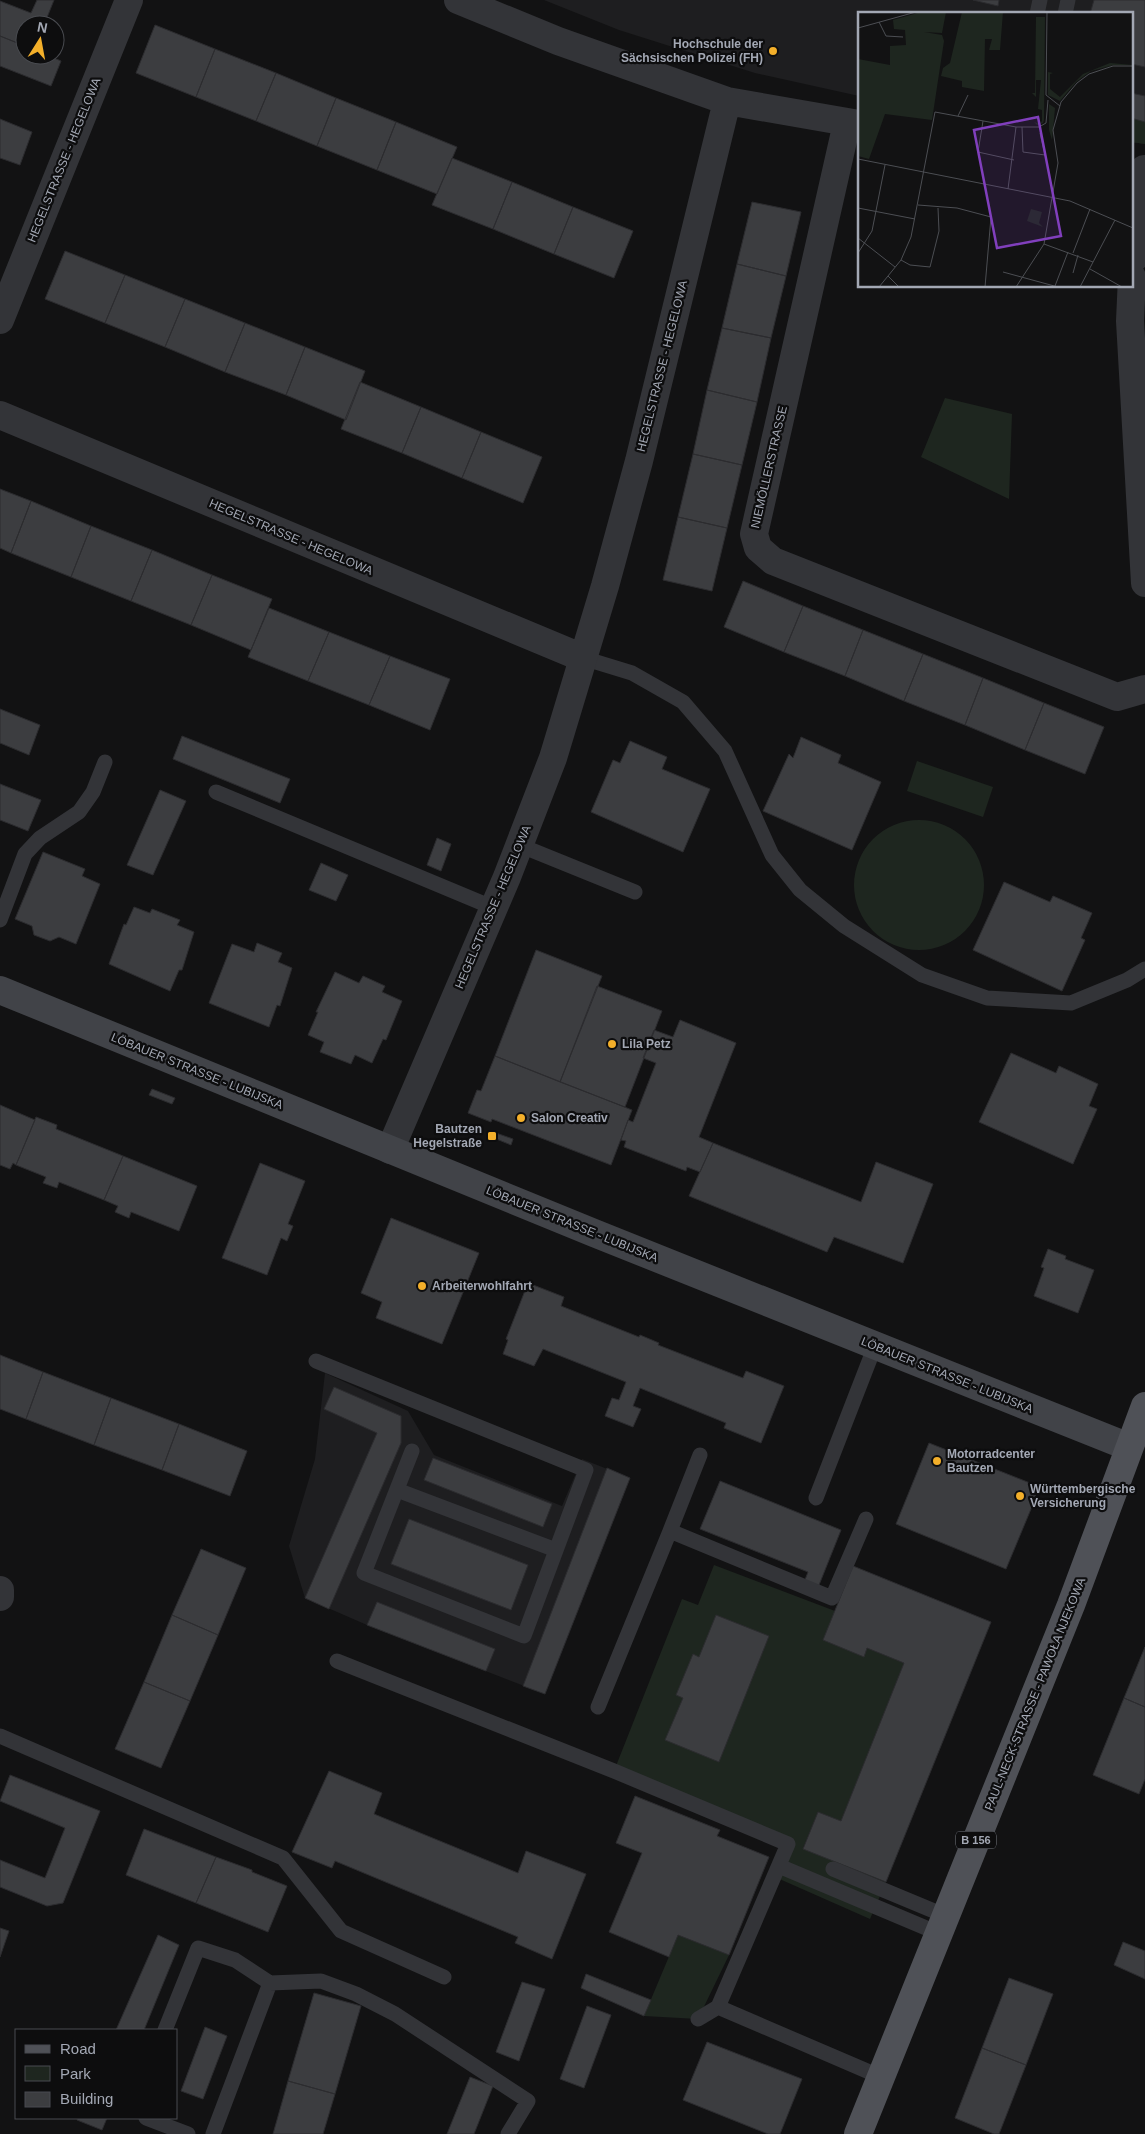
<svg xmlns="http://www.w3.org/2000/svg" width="1145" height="2134" viewBox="0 0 1145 2134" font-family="Arial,sans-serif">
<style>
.built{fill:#1e1e20}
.green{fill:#1e261f}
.building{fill:#3c3d40;stroke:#2c2c2f}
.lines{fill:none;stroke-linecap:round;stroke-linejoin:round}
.lane{stroke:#333438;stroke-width:15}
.street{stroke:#333438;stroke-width:28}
.secondary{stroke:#414348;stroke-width:28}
.primary{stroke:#4f5157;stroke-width:28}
.poi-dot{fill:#f3af2a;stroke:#0d0d0e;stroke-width:2}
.labels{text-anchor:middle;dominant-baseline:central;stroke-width:4.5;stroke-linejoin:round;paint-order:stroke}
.shield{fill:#0d0d0e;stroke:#767a82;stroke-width:1}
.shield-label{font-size:11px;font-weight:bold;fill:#a3a8b4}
.poi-label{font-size:12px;font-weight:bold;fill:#a3a8b4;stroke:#0d0d0e;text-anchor:start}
.street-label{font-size:12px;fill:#a3a8b4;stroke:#0d0d0e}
.inset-road{fill:none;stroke:#4c4e53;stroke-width:1}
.view{fill:#813fbd;fill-opacity:0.15;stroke:#813fbd;stroke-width:2.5}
.inset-edge{fill:none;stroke:#a3a8b4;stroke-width:2.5}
</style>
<rect width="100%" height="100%" fill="#121213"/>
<path class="built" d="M544,0H1145V144L1131,142V14H859V96L755,73L619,30Z
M325,1373L408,1411L434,1455L562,1506L582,1459L630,1478L545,1694L367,1625L305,1598L289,1546L315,1459Z"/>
<path class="green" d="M1131,118L1145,122V144L1131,142Z
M945,398L1012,414L1009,499L921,457Z
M917,761L993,787L983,817L907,791Z
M854 885a65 65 0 1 1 130 0a65 65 0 1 1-130 0Z
M714,1565L835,1611L864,1656L867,1648L904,1663L841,1821L818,1812L803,1848L886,1882L870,1919L775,1877L788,1844L614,1771L682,1599L698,1605Z
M678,1935L729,1955L698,2019L644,2016Z"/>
<path class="building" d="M37,0H54L44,25H25V46L0,36V1L31,13Z
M973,0H999L998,6Z
M1094,0H1145V67L1131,64V14H1090Z
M155,25L215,49L196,97L136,73Z
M0,36L25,46V55H47L61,61L51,86L0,66Z
M215,49L276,73L256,121L196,97Z
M276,73L336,98L317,146L256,121Z
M1131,93L1145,96V122L1131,118Z
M336,98L396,122L377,170L317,146Z
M0,119L32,132L20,165L0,158Z
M396,122L457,147L437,194L377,170Z
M452,158L512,182L493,229L432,205Z
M512,182L573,207L554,254L493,229Z
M752,202L801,212L786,276L737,264Z
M573,207L633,231L614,278L554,254Z
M65,251L125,275L105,323L45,299Z
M737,264L786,276L771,338L722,328Z
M125,275L185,299L165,347L105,323Z
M185,299L245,323L225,372L165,347Z
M245,323L305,347L286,395L225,372Z
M722,328L771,338L757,402L707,390Z
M305,347L365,371L346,420L286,395Z
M360,382L421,407L402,453L341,429Z
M707,390L757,402L742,465L693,454Z
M421,407L481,432L462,478L402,453Z
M481,432L542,457L523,503L462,478Z
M693,454L742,465L727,528L678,517Z
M0,489L31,501L11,553L0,548Z
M31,501L91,526L71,577L11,553Z
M678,517L727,528L712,591L663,580Z
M91,526L152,550L131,601L71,577Z
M152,550L212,575L191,625L131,601Z
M212,575L272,599L251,650L191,625Z
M743,581L803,606L784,652L724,627Z
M803,606L863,630L845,676L784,652Z
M269,608L329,632L308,681L248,657Z
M863,630L923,654L904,701L845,676Z
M329,632L390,656L369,705L308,681Z
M923,654L983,678L965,725L904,701Z
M390,656L450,679L430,730L369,705Z
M983,678L1044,703L1025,750L965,725Z
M1044,703L1104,727L1085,774L1025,750Z
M0,709L40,725L29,755L0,743Z
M182,736L290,779L280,803L173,759Z
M801,737L841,755L838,763L881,782L852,850L763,811L789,754L793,758Z
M630,741L667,757L662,769L710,789L683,852L591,812L613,760L620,763Z
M0,784L41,800L28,831L0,820Z
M160,790L186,801L153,875L127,865Z
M437,838L451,844L441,871L427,865Z
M43,852L85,869L82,876L100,884L76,944L59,937L50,941L34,935L32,926L15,919Z
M321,863L348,875L336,901L309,890Z
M1004,882L1050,902L1053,896L1092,913L1081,938L1085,940L1062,991L973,950Z
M134,907L150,913L152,909L180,920L177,925L194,932L182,970H179L170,991L109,964L124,924L126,925Z
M257,943L282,953L278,962L292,968L280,1006L277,1005L269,1027L209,1003L232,944L254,952Z
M536,950L602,976L560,1082L495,1056Z
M335,972L359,983L363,976L385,986L382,992L402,1001L386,1040L383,1039L372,1063L355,1055L351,1064L320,1052L324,1042L308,1035L318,1012H316Z
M597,986L662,1011L625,1107L560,1082Z
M680,1020L736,1043L699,1137L713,1143L700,1172L687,1167L686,1171L624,1147L626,1141L621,1140L628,1120L633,1122L656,1063L643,1058L654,1030L673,1037Z
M1011,1053L1056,1073L1059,1066L1098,1084L1089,1106L1097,1109L1073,1164L979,1122Z
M495,1056L632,1110L611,1165L492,1119L491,1122L468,1113L477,1090L481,1091Z
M152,1089L175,1098L172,1104L149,1095Z
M0,1105L35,1120L16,1165L13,1163L10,1169L0,1165Z
M36,1117L57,1125L56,1129L123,1156L104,1200L59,1182L57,1188L43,1183L46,1177L16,1165Z
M496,1133L513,1139L511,1145L494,1138Z
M713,1143L861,1202L876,1162L933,1184L903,1263L834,1237L827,1252L689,1196Z
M123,1156L197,1186L179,1231L131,1212L129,1218L115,1212L118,1206L104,1200Z
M260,1163L305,1181L288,1224L293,1226L287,1241L281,1238L267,1275L222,1258Z
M391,1218L479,1253L442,1344L376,1318L382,1302L361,1293Z
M1048,1249L1066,1256L1065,1259L1094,1270L1078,1313L1034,1296L1044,1268L1041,1267Z
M528,1283L564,1297L561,1306L639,1337L640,1335L659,1343L658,1345L743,1378L746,1371L784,1386L761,1443L724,1428L726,1423L640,1388L633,1406L641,1409L633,1427L605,1416L612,1398L619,1400L626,1382L543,1349L534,1366L503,1354L508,1340L506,1339Z
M0,1355L43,1372L26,1419L0,1409Z
M43,1372L111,1398L94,1445L26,1419Z
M334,1387L401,1416V1443L329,1609L305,1598L377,1433L324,1409Z
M111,1398L179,1424L162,1470L94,1445Z
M179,1424L247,1451L230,1496L162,1470Z
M929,1443L1030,1483L1036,1497L1006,1569L896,1524Z
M433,1458L552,1504L543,1527L424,1480Z
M607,1468L630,1478L545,1694L523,1686Z
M720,1481L841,1530L817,1590L803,1585L808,1572L700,1529Z
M409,1519L528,1565L511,1610L391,1564Z
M201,1549L246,1568L218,1635L172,1615Z
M853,1566L991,1622L886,1882L803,1849L818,1812L841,1821L904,1663L867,1648L864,1657L823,1640Z
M377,1602L495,1649L486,1671L367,1625Z
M172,1615L218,1635L190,1701L144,1682Z
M716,1615L769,1636L719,1762L665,1740L683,1698L676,1695L693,1654L699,1657Z
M1145,1647V1707L1124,1698Z
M144,1682L190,1701L161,1768L115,1749Z
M1124,1698L1145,1707V1779L1139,1794L1093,1775Z
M329,1771L382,1793L374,1814L518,1873L526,1851L586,1874L552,1959L515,1943L518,1937L335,1861L332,1868L292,1852Z
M10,1775L100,1811L63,1903L47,1906L0,1887V1860L45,1878L65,1828L0,1801Z
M635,1796L720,1830L717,1836L769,1857L729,1955L678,1935L669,1957L609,1932L642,1853L616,1843Z
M144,1829L216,1857L196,1903L126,1875Z
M216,1857L252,1870V1872L287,1886L268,1932L196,1903Z
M0,1928L9,1931L0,1957Z
M158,1935L179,1945L144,2030H116Z
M1123,1942L1145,1951V1979L1114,1965Z
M586,1974L651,2000L644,2016L581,1988Z
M1009,1978L1053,1994L1026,2065L982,2048Z
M522,1982L545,1989L519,2061L496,2052Z
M314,1993L361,2006L335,2094L288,2081Z
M587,2006L611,2015L584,2088L560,2079Z
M205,2027L227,2036L203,2099L181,2091Z
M707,2042L802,2079L780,2134H768L683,2100Z
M982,2048L1026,2065L999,2134H994L955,2118Z
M470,2077L493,2086L474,2134H447Z
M288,2081L335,2094L323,2134H273Z
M78,2118H107L102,2130L77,2120Z"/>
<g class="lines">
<path class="lane" d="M1037,14L1040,0
M1065,14L1068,0
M583,658L632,673L683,702L725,751L772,855L800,890L844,926L922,975L987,998L1071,1003L1127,980L1145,969
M216,792L494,908
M519,845L635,892
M0,920L25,854L40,838L79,812L93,792L105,762
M316,1361L586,1470L524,1636L364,1573L412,1451
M397,1490L556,1550
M816,1498L875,1346
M670,1531L700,1455
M337,1661L614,1771L788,1844L718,2007L881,2077
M598,1707L670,1531L832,1598L866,1519
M0,1736L283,1858L341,1931L444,1977
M779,1866L938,1933
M833,1869L946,1916
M270,1983L321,1981L356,1994L395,2014L528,2101L508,2134
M698,2019L718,2007
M165,2030L198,1948L235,1960L270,1983L213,2134
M146,2118L188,2134"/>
<path class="street" d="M458,0L558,41L727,101L859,124
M847,123L754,534L758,548L773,561L1117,697L1145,689
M1134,258L1144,169
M1132,277L1130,321L1145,583
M0,320L129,0
M0,415L583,658
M390,1150L507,877L553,758L605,586L639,461L727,101
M0,1590V1597"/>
<path class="secondary" d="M0,990L594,1233L1129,1447"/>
<path class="primary" d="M858,2134L1071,1605L1145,1406"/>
</g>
<g class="poi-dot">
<circle cx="773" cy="51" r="5"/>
<circle cx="612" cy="1044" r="5"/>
<circle cx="521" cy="1118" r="5"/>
<rect x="487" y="1131" width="10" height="10" rx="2.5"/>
<circle cx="422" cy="1286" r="5"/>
<circle cx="937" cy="1461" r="5"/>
<circle cx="1020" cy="1496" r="5"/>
</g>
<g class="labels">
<rect class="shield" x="956" y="1831.5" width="40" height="17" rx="4"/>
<g class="shield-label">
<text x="976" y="1840">B 156</text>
</g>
<g class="poi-label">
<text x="763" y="44" text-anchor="end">Hochschule der<tspan x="763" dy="14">Sächsischen Polizei (FH)</tspan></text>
<text x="622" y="1044">Lila Petz</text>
<text x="531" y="1118">Salon Creativ</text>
<text x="482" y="1129" text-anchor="end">Bautzen<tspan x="482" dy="14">Hegelstraße</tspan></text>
<text x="432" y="1286">Arbeiterwohlfahrt</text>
<text x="947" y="1454">Motorradcenter<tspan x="947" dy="14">Bautzen</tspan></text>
<text x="1030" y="1489">Württembergische<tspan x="1030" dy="14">Versicherung</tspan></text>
</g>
<g class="street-label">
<text transform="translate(64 160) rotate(-68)">HEGELSTRASSE - HEGELOWA</text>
<text transform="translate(662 366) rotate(-76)">HEGELSTRASSE - HEGELOWA</text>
<text transform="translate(769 467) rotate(-77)">NIEMÖLLERSTRASSE</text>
<text transform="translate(291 537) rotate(23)">HEGELSTRASSE - HEGELOWA</text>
<text transform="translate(493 907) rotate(-67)">HEGELSTRASSE - HEGELOWA</text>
<text transform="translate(197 1071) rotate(22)">LÖBAUER STRASSE - LUBIJSKA</text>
<text transform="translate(572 1224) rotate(22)">LÖBAUER STRASSE - LUBIJSKA</text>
<text transform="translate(947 1375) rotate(22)">LÖBAUER STRASSE - LUBIJSKA</text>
<text transform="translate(1035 1694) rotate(-68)">PAUL-NECK-STRASSE - PAWOŁA NJEKOWA</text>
</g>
</g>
<g transform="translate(858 12)">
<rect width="275" height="275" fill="#121213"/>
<path d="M63,0H88L84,21L66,20L84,23L86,29L74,108L27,102L11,147L0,144V47L32,53V34L48,33L47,18L36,17L35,8ZM104,0H145L142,38H131L134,27H127L126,79L104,75V69L83,64L85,56L92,51ZM178,5H187L186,108L185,111L179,113L176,110L182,112L184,109V98L180,97L183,68H178V85L174,81H177ZM252,51L275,53H256L233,59L218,70L202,89L190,83V60L195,61L192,62V77L202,85L225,62ZM191,92L197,96L194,128L191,118ZM173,197L184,200L181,211L185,215L169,209Z" fill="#1e261f"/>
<path class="inset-road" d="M189,0L188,83L202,94M21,10L28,24L45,25M0,16L58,0M100,104L110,83M125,109L120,140L156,148M164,115L165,140L187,143L182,121M0,147L212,189L275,216M150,177L158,115M60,193L99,196L133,205L127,275M0,196L57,207M0,226L37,255M186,232L235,250M0,241L14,219L27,153M215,241L232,197M43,248L52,253L72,255L81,219L80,196M232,257L264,275M145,260L200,275M215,261L220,243M30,264L41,275M197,274L210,240M21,275L43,248L53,225L77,100L158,115H181L188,111L190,88M158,275L186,232L200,151L195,118L203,90L219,71L231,62L255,54H275M222,275L257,208"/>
<path class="view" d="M180,105L203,224L139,236L116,118Z"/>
<rect width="275" height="275" class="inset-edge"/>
</g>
<rect x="15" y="2029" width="162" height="90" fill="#0d0d0e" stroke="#494b50"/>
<rect x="25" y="2045" width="25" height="8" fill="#4f5157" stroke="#494b50"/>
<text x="60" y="2054" font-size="15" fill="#a3a8b4">Road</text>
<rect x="25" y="2066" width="25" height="15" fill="#1e261f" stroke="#494b50"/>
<text x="60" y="2079" font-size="15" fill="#a3a8b4">Park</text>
<rect x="25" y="2092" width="25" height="15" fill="#3c3d40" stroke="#494b50"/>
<text x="60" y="2104" font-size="15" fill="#a3a8b4">Building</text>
<g transform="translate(40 40) rotate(11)"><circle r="24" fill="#0d0d0e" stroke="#494b50"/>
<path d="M0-4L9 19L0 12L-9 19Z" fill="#f3af2a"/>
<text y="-8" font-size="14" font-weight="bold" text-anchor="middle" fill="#a3a8b4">N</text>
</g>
</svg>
